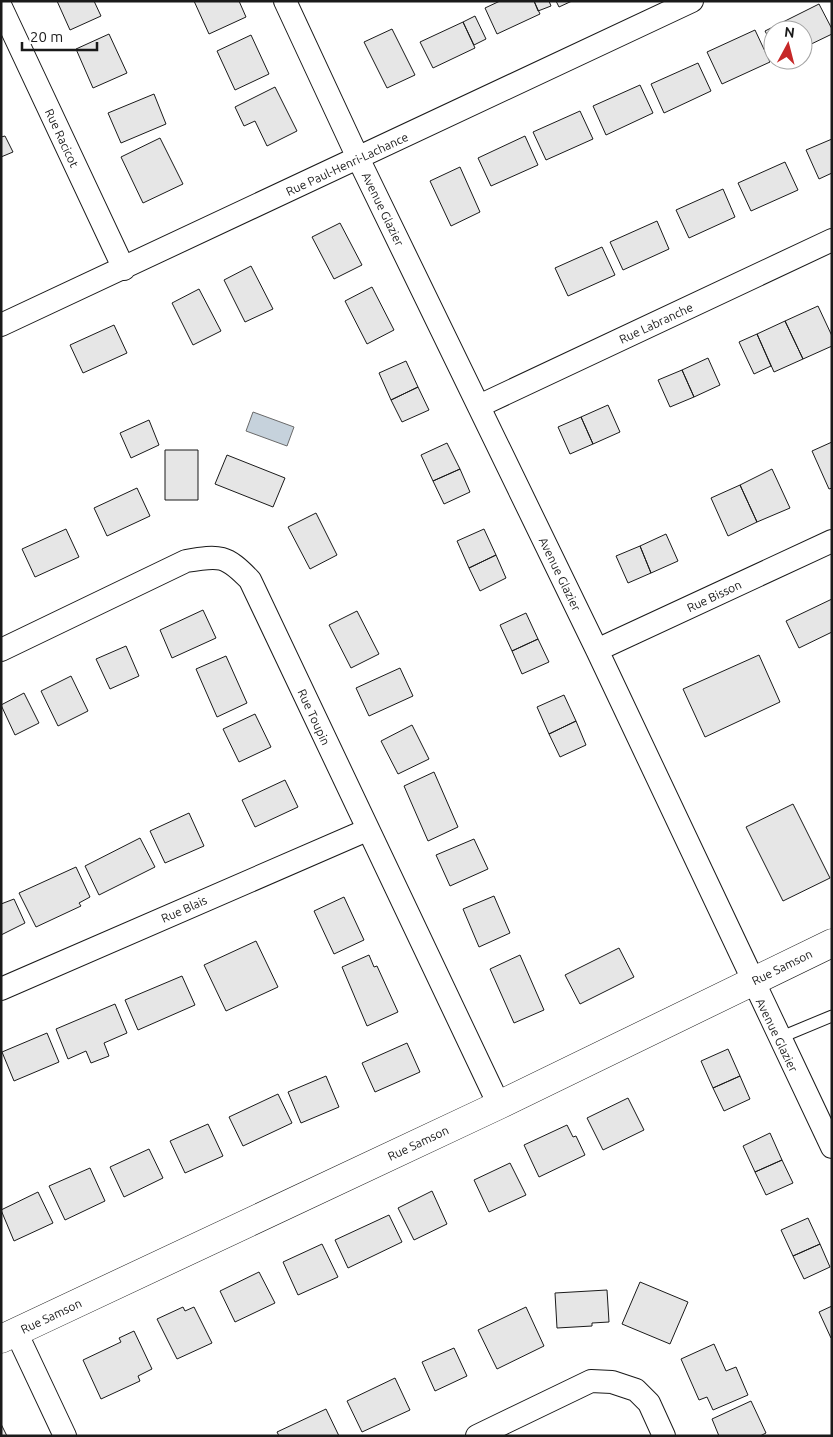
<svg xmlns="http://www.w3.org/2000/svg" width="833" height="1437" viewBox="0 0 833 1437" font-family="Ubuntu,sans-serif">
<style>
.water{fill:#c6d2dc;stroke:#6a6a6a}
.building{fill:#e6e6e6;stroke:#1a1a1a}
.lines{fill:none;stroke-linecap:round;stroke-linejoin:round}
.service-casing{stroke:#1a1a1a;stroke-width:13}
.minor-casing{stroke:#1a1a1a;stroke-width:24}
.tertiary-casing{stroke:#1a1a1a;stroke-width:29}
.service{stroke:#fff;stroke-width:11}
.minor{stroke:#fff;stroke-width:22}
.tertiary{stroke:#fff;stroke-width:28}
.labels{text-anchor:middle;dominant-baseline:central;stroke-width:4;stroke-linejoin:round;paint-order:stroke}
.street-label{font-size:12px;fill:#1a1a1a;stroke:#fff}
</style>
<rect width="100%" height="100%" fill="#fff"/>
<path class="water" d="M253,412L294,427L287,446L246,431Z"/>
<path class="building" d="M57,1H94L101,16L70,30Z
M194,1H239L246,17L209,34Z
M500,1H534L540,14L497,34L485,8Z
M534,1H549L551,6L538,11Z
M556,1H572L559,7Z
M819,4L832,29V34L803,48V30H773V46L765,31Z
M475,16L486,39L474,45L463,22Z
M463,22L475,48L433,68L420,42Z
M392,29L415,75L387,88L364,42Z
M755,30L770,62L722,84L707,52Z
M109,34L127,73L93,88L76,49Z
M251,35L269,74L235,90L217,51Z
M698,63L711,91L664,113L651,84Z
M640,85L653,113L606,135L593,106Z
M275,87L297,131L267,146L255,121L244,126L235,107Z
M154,94L166,124L121,143L108,113Z
M580,111L593,139L546,160L533,132Z
M5,136L13,152L1,157V137Z
M525,136L538,165L491,186L478,158Z
M160,138L183,184L143,203L121,157Z
M832,139V173L819,179L806,150Z
M785,162L798,190L751,211L738,183Z
M460,167L480,212L451,226L430,181Z
M723,189L735,217L689,238L676,210Z
M657,221L669,249L623,270L610,242Z
M340,223L362,265L334,279L312,237Z
M602,247L615,275L568,296L555,268Z
M251,266L273,309L245,322L224,280Z
M372,287L394,330L367,344L345,301Z
M199,289L221,331L193,345L172,303Z
M818,306L832,336V346L803,359L785,321Z
M785,321L803,359L774,372L757,334Z
M114,325L127,353L83,373L70,345Z
M757,334L771,366L754,374L739,342Z
M708,358L720,385L694,397L682,370Z
M406,361L418,387L391,400L379,373Z
M682,370L694,397L670,407L658,380Z
M418,387L429,410L402,422L391,400Z
M608,405L620,432L593,444L581,417Z
M581,417L593,444L570,454L558,427Z
M149,420L159,445L131,458L120,433Z
M832,442V488L829,489L812,451Z
M447,443L460,469L433,481L421,455Z
M165,450H198V500H165Z
M227,455L285,478L273,507L215,484Z
M460,469L470,492L444,504L433,481Z
M772,469L790,508L757,522L740,485Z
M740,485L757,522L728,536L711,498Z
M137,488L150,516L107,536L94,508Z
M316,513L337,555L310,569L288,527Z
M66,529L79,557L35,577L22,549Z
M484,529L496,555L469,568L457,541Z
M666,534L678,561L651,573L640,546Z
M640,546L651,573L628,583L616,556Z
M496,555L506,578L480,591L469,568Z
M832,599V632L799,648L786,621Z
M203,610L216,638L172,658L160,630Z
M357,611L379,654L351,668L329,625Z
M526,613L538,639L512,651L500,625Z
M538,639L549,662L522,674L512,651Z
M126,646L139,676L110,689L96,659Z
M759,655L780,702L705,737L683,689Z
M226,656L247,703L217,717L196,669Z
M400,668L413,696L369,716L356,688Z
M71,676L88,711L58,726L41,691Z
M24,693L39,723L15,735L1,705Z
M564,695L576,721L549,734L537,707Z
M255,714L271,747L239,762L223,729Z
M576,721L586,745L560,757L549,734Z
M412,725L429,759L398,774L381,741Z
M434,772L458,827L428,841L404,786Z
M285,780L298,807L255,827L242,800Z
M793,804L830,878L783,901L746,827Z
M189,813L204,846L165,863L150,831Z
M140,838L155,867L99,895L85,866Z
M474,839L488,869L450,886L436,855Z
M76,867L90,897L79,903L81,906L36,927L19,893Z
M494,896L510,933L479,947L463,909Z
M344,897L364,940L334,954L314,911Z
M14,899L25,923L1,935V904Z
M256,941L278,987L226,1011L204,965Z
M619,948L634,977L580,1004L565,975Z
M369,955L374,967L377,966L398,1012L367,1026L342,967Z
M520,955L544,1010L514,1023L490,969Z
M182,976L195,1005L138,1030L125,1000Z
M115,1004L127,1033L104,1043L109,1056L91,1063L86,1051L68,1059L56,1029Z
M47,1033L59,1062L14,1081L2,1052Z
M407,1043L420,1072L375,1092L362,1063Z
M728,1049L740,1076L713,1088L701,1061Z
M326,1076L339,1107L301,1123L288,1092Z
M740,1076L750,1099L724,1111L713,1088Z
M278,1094L292,1123L243,1146L229,1117Z
M628,1098L644,1130L603,1150L587,1118Z
M208,1124L223,1156L185,1173L170,1141Z
M567,1125L573,1137L576,1136L585,1155L539,1177L524,1145Z
M770,1133L782,1160L755,1172L743,1146Z
M149,1149L163,1178L124,1197L110,1167Z
M782,1160L793,1183L766,1195L755,1172Z
M510,1163L526,1195L489,1212L474,1180Z
M90,1168L105,1201L65,1220L49,1186Z
M432,1191L447,1224L414,1240L398,1208Z
M38,1192L53,1223L14,1241L1,1210Z
M389,1215L402,1242L348,1268L335,1240Z
M808,1218L820,1244L793,1256L781,1230Z
M322,1244L338,1277L298,1295L283,1262Z
M820,1244L830,1267L804,1279L793,1256Z
M259,1272L275,1303L235,1322L220,1291Z
M640,1282L688,1302L670,1344L622,1324Z
M607,1290L609,1322L592,1323V1326L557,1328L555,1293Z
M832,1306V1338H831L819,1312Z
M183,1307L185,1311L194,1307L212,1343L177,1359L157,1319Z
M526,1307L544,1346L497,1369L478,1330Z
M134,1331L152,1369L138,1376L140,1381L101,1399L83,1360L121,1342L119,1338Z
M714,1344L726,1371L736,1367L748,1395L713,1410L707,1397L699,1400L681,1359Z
M454,1348L467,1376L435,1391L422,1362Z
M395,1378L410,1410L362,1432L347,1401Z
M751,1401L766,1433L760,1436H719L712,1419Z
M326,1409L339,1436H279L277,1432Z
M1,1424L7,1436H1Z"/>
<g class="lines">
<defs>
<path id="service" d="M779,1038L832,1016"/>
<path id="minor" d="M285,1L358,158L597,650L832,1147
M1,7L124,269
M1,325L692,1
M479,406L832,240
M1,650L186,561C220,555 226,555 250,580L499,1105
M597,650L832,541
M1,989L367,830
M16,1332L65,1436
M477,1436L591,1381L612,1382L636,1390L649,1403L664,1436"/>
<path id="tertiary" d="M1,1339L499,1105L832,943"/>
</defs>
<use href="#service" class="service-casing"/>
<use href="#minor" class="minor-casing"/>
<use href="#tertiary" class="tertiary-casing"/>
<use href="#service" class="service"/>
<use href="#minor" class="minor"/>
<use href="#tertiary" class="tertiary"/>
</g>
<g class="labels">
<g class="street-label">
<text transform="translate(62 138) rotate(65)">Rue Racicot</text>
<text transform="translate(347 164) rotate(-25)">Rue Paul-Henri-Lachance</text>
<text transform="translate(383 209) rotate(64)">Avenue Glazier</text>
<text transform="translate(656 323) rotate(-25)">Rue Labranche</text>
<text transform="translate(560 574) rotate(64)">Avenue Glazier</text>
<text transform="translate(714 596) rotate(-25)">Rue Bisson</text>
<text transform="translate(314 717) rotate(65)">Rue Toupin</text>
<text transform="translate(184 909) rotate(-24)">Rue Blais</text>
<text transform="translate(782 967) rotate(-26)">Rue Samson</text>
<text transform="translate(777 1035) rotate(64)">Avenue Glazier</text>
<text transform="translate(418 1143) rotate(-25)">Rue Samson</text>
<text transform="translate(51 1316) rotate(-25)">Rue Samson</text>
</g>
</g>
<rect width="833" height="1437" fill="none" stroke="#1a1a1a" stroke-width="5"/>
<g transform="translate(788 45) rotate(7)"><circle r="24" fill="#ffffff" stroke="#a3a3a3"/>
<path d="M0-4L9 19L0 12L-9 19Z" fill="#c62828"/>
<text y="-8" font-size="14" font-weight="bold" text-anchor="middle" fill="#1a1a1a">N</text>
</g>
<path d="M22 42v8h75v-8" fill="none" stroke="#1a1a1a" stroke-width="2.5"/>
<text x="30" y="42" font-size="15" fill="#1a1a1a" stroke="#ffffff" stroke-width="4" paint-order="stroke">20 m</text>
</svg>
